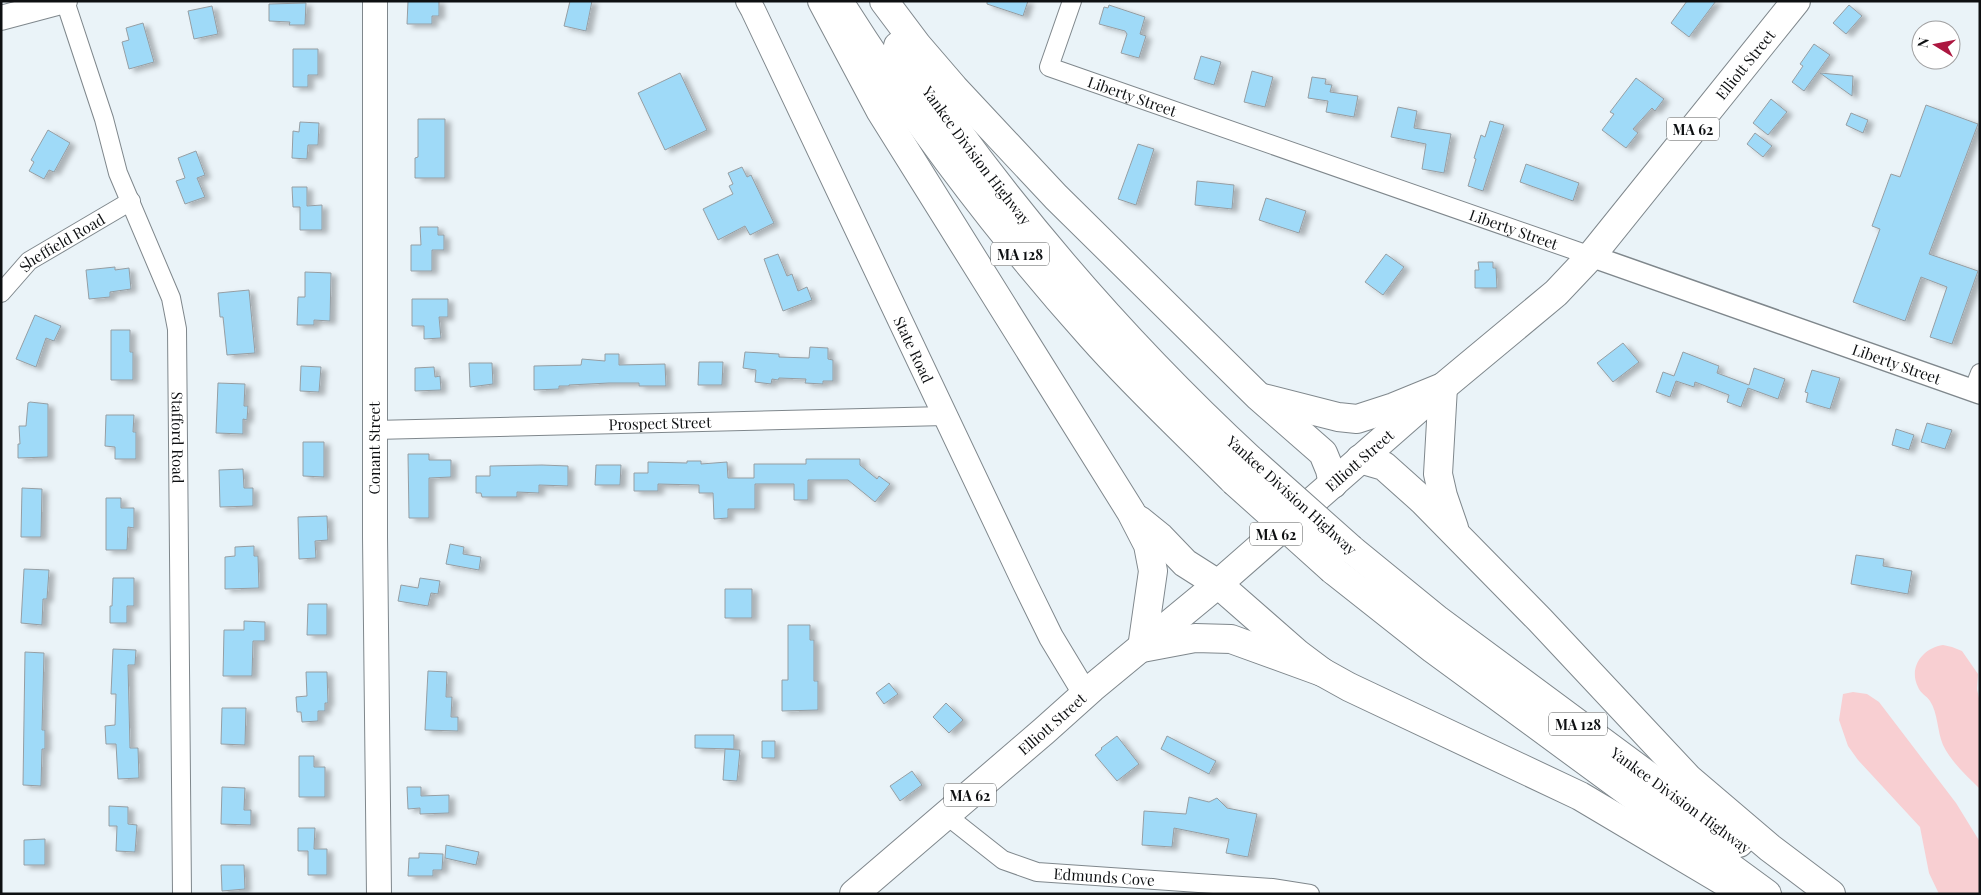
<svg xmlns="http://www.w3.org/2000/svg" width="1981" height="895" viewBox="0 0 1981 895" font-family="'Playfair Display',serif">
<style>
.green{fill:#f8cfd2}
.building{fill:#9fdaf8;stroke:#969ea3;filter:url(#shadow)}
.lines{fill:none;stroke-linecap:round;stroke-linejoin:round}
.minor-casing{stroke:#7f878c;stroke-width:20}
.tertiary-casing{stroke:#7f878c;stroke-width:24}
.secondary-casing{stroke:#7f878c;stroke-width:26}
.primary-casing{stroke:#7f878c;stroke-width:30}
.motorway-casing{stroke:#7f878c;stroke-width:30}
.minor{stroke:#fff;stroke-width:18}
.tertiary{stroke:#fff;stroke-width:21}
.secondary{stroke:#fff;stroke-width:24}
.primary{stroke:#fff;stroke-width:28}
.motorway{stroke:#fff;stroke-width:28}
.motorway-bridge-casing{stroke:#7f878c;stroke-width:30;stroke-linecap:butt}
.motorway-bridge{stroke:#fff;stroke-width:28}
.labels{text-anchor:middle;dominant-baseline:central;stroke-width:5;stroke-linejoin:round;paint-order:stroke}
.shield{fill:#fff;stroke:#565859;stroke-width:1}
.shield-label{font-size:14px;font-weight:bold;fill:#0e1012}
.street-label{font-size:15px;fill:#0e1012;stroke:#fff}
</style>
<defs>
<filter id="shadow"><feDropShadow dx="5.5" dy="3" stdDeviation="2.5" flood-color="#0004"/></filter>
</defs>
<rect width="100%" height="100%" fill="#eaf3f8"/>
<path class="green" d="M1943,645L1952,647L1962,651L1978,674L1977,689L1980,703V789C1966,775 1952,763 1943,745C1937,731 1938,713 1930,701C1927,696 1920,693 1918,687C1908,667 1923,648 1943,645Z
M1853,692L1867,694L1879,702L1956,803L1980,842V894H1939L1929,873L1920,827L1858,760L1848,746L1839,720L1843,694Z"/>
<path class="building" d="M408,1H439V16H432V24H407Z
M570,1H592L586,31L564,26Z
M987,1H1028L1023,16L987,4Z
M1687,1H1716L1689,37L1671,23Z
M306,3L305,25H289L290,22L269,21V4Z
M1109,5L1145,17L1140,34L1146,36L1139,58L1121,53L1127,34L1125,31L1099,24L1104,7L1108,8Z
M1849,5L1862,16L1846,34L1833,23Z
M212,6L218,34L194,39L188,11Z
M143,23L154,62L129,69L122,42L129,40L126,28Z
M1814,44L1830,55L1804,91L1792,82L1803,66L1800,64Z
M293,49H318V75H308V87H293Z
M1201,56L1221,62L1214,85L1194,79Z
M1252,71L1273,77L1265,107L1244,102Z
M680,73L707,130L665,150L638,93Z
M1820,73L1853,76L1852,96Z
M1312,77L1326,79L1325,84L1332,85L1330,92L1358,96L1354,117L1326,112L1328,101L1308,98Z
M1636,78L1664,99L1655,111L1652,108L1633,129L1638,133L1626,148L1602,130L1614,114L1610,112Z
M1771,99L1787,112L1768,135L1753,123Z
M1926,105L1978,124L1929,254L1978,271L1952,344L1930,337L1947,287L1921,277L1905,321L1853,302L1880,229L1872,226L1891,174L1900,177Z
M1398,107L1417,111L1414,128L1451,134L1444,173L1422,169L1426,144L1391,137Z
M1851,113L1868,120L1863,133L1846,125Z
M418,119H445V178H415V158L418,157Z
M1490,121L1504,125L1483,191L1468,186L1476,159L1474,158L1481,135L1485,137Z
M300,122L319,123L318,145H308L307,159L292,158L293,131L299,132Z
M48,130L70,143L54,172L49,170L44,179L29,171L34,162L31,160Z
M1755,133L1772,146L1763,157L1747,144Z
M1138,144L1154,149L1136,205L1118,199Z
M196,151L205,175L197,178L205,197L185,204L176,181L185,178L178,158Z
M1526,164L1579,183L1573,201L1520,182Z
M742,167L747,177L751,175L774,223L750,235L745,226L718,240L703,209L733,194L729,186L733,184L728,173Z
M1197,181L1234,185L1232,209L1195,205Z
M292,187H307V206L322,205V230H300V207H293Z
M1266,198L1306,211L1299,233L1259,220Z
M420,227H438V235H444V250H432V271H411V245H421Z
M778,254L787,276L792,274L798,291L807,287L812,300L783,311L764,259Z
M1386,254L1404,267L1383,295L1365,282Z
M1478,262H1493V268H1496L1497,288H1475V270H1479Z
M115,267V270L129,268L131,289L110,292V297L89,299L86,270Z
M305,272L331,273L330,321L314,320V325H297L298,297H305Z
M249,290L255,353L227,355L223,317H220L218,293Z
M412,299H448V317H439L441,338L424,339V326H412Z
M35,315L61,326L54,341L46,338L36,367L16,359Z
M111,330H130V352H133V380H111Z
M1623,343L1639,362L1613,382L1597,363Z
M810,347L828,348V359L833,360V381H823V384L805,383L806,379L779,378L778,380L772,379L771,384L755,382L756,370L743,368L745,352L779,354V357L809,358Z
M1683,352L1719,366L1717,373L1749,385L1754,368L1785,379L1778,399L1748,388L1741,407L1727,402L1729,395L1695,382L1694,387L1676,381L1670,397L1656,392L1663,372L1674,376Z
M605,354H619V365L665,364L666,386H639V383H609L569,385V386H559V389L534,390V366L581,365L582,359L605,361Z
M699,362H723L722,385H698Z
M469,363H492L493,384L470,387Z
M301,366L321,367L319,392L300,391Z
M434,367L435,377L440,376L441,390L415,391V368Z
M1812,370L1840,378L1830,409L1806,402L1808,393L1805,392Z
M218,383L245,384L244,406H248L247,420L243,419V434L216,433Z
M30,402L48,404V457L18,458V444H20L19,426H26L28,403Z
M106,415H134L133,432H136V459H115V447L105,446Z
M1927,423L1952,430L1945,449L1921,442Z
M1896,429L1914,435L1909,450L1892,445Z
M303,442H324V477L303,476Z
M408,454H429V460H451V477L429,478V518H409Z
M806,459H860V465L877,479L879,476L890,484L875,502L848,480H808V500H794V484H755V509H728V518L714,519L713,493H699V485L658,484V491H634V473H648V462L687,463V461H701V464L727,462L728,478H754V464H806Z
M542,465L568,466V486L539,485V493L517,492V497H482L481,493H476V476H490V466Z
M596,465H621L620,485H595Z
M243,469L244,488H253V506L220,507L219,470Z
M22,488L42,489L41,537H21Z
M106,498H121V508H134V528L128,527L127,550H106Z
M327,516L328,540L315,541L316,558L299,559L298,517Z
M450,544L464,547L463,554L481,557L479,570L446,564Z
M254,546V556H258L259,588L225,589V557L235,556V547Z
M1856,555L1884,559L1883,566L1912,571L1908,594L1851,584Z
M24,569L49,570L47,599H43L42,625L21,623Z
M113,578H134V606H127V623H110V606H112Z
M420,578L440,581L438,594L431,593L428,606L398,601L401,585L418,588Z
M725,589H752V618H725Z
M308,604H327V635H307Z
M244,621L265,622V641H253L252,676H223L224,630H244Z
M788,625H810V640H814V681H818V710L782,711V680H788Z
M113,649L136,650L135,665H128L130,748H138L139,778L118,779L116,744H106L105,726L115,725L116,694H111Z
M25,652L44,653L42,730H45V749H42L41,786L23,785Z
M428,671L447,672L446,697H452L451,717H458V731L425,730Z
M306,672H327L328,703H325V711H318V721L302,722L301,712H297L296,697L307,696Z
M889,683L898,694L884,704L876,693Z
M946,703L963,720L949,733L933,717Z
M222,708H246L245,745L221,744Z
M695,735H734V749L695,748Z
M1117,736L1139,764L1117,781L1095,755L1102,749L1101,748Z
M1167,736L1216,761L1209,774L1161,749Z
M762,741H775V758H762Z
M725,749L740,750L737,781L723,780Z
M299,756H314V767H325V797H299Z
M912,771L922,785L900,801L890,786Z
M222,787L245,788L244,810H251V825L221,824Z
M407,787H421V796L449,795V813L420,814V808L408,809Z
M1189,797L1209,802L1217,798L1227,808L1257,814L1248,857L1226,853L1229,839L1174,828L1172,847L1142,845L1144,811L1186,814Z
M109,806L128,807V824L137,825L135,852L116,851L117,826H109Z
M298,828H315L314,849H327V875H308V851H298Z
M45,839V865H24V840Z
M446,845L479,852L476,865L445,858Z
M419,853L443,854L442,870H433V876H408L409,858H419Z
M221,865H244L245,889L222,891Z"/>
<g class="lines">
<defs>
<g id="minor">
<path id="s1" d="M65,1L104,119L118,173L171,298L177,329L182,894"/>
<path id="s2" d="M1072,1L1049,67L1591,256"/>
<path id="s3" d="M1,293L29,261L131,201"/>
<path d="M1973,391L1980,373"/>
<path id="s4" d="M374,430L945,416"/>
<path id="s5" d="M946,815L1003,860L1037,872L1272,888L1310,894"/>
</g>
<g id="tertiary">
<path id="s6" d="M1591,256L1980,393"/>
</g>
<g id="secondary">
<path d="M375,1V537L379,894"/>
<path id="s7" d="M748,1L753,10L1025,584L1051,637L1086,695"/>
<path d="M1,18L65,1"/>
</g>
<g id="primary">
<path id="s8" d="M854,894L1044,731L1092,688L1218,584L1443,387L1556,293L1591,256L1796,1"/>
</g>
<g id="motorway">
<path d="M822,1L880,110L1131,512L1148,545L1153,571L1142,648L1195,638L1231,639L1322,672"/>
<path d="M884,1L917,45L954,88L1056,197L1259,397L1323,453L1330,470L1333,484"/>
<path d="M845,11C918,126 1000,234 1091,336C1136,387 1186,433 1234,481"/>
<path id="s9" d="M898,46C1000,199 1116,335 1251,460"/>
<path d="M1263,398L1338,417L1357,419L1394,407L1443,387L1438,474L1443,496L1454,528"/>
<path d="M1360,459L1384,466L1422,500L1540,620L1689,779L1770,848L1831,894"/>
<path d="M1139,520L1160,537L1185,563L1218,584L1298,654L1322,672L1349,687L1580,796L1745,894"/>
<path d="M1351,549L1438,620L1739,843"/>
<path d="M1333,570L1433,649L1767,894"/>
</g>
</defs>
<use href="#minor" class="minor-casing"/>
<use href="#tertiary" class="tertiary-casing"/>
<use href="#secondary" class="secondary-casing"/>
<use href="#primary" class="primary-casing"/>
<use href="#motorway" class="motorway-casing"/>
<use href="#minor" class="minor"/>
<use href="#tertiary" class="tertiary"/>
<use href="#secondary" class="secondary"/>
<use href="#primary" class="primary"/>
<use href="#motorway" class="motorway"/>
<defs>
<path id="motorway-bridge" d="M1251,460L1351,549
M1234,481L1333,570"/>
</defs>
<use href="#motorway-bridge" class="motorway-bridge-casing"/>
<use href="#motorway-bridge" class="motorway-bridge"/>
</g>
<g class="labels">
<g class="shield">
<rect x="1667" y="117.5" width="52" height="23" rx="4"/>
<rect x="991" y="242.5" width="58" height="23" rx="4"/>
<rect x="1250" y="522.5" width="52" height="23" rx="4"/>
<rect x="1549" y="712.5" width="58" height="23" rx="4"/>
<rect x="944" y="783.5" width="52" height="23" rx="4"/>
</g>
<g class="shield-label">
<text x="1693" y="129">MA 62</text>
<text x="1020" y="254">MA 128</text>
<text x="1276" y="534">MA 62</text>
<text x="1578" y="724">MA 128</text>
<text x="970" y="795">MA 62</text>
</g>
<g class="street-label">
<text stroke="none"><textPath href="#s8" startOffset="1221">Elliott Street</textPath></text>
<text stroke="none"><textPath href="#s2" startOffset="158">Liberty Street</textPath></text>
<text stroke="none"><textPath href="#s9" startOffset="135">Yankee Division Highway</textPath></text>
<text stroke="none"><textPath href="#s2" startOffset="562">Liberty Street</textPath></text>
<text stroke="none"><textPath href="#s3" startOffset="80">Sheffield Road</textPath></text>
<text stroke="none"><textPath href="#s7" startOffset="386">State Road</textPath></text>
<text stroke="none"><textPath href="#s6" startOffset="324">Liberty Street</textPath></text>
<text stroke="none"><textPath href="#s4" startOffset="286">Prospect Street</textPath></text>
<text stroke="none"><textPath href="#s1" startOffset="456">Stafford Road</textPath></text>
<text transform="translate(374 448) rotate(-90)">Conant Street</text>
<text stroke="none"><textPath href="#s8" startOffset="666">Elliott Street</textPath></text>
<text transform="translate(1292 495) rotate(42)">Yankee Division Highway</text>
<text stroke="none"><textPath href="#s8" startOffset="261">Elliott Street</textPath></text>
<text transform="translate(1681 800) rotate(36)">Yankee Division Highway</text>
<text stroke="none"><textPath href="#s5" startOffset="176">Edmunds Cove</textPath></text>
</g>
</g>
<rect width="1981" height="895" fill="none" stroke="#0e1012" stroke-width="5"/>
<g transform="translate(1936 45) rotate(280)"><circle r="24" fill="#ffffff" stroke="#9f9fa0"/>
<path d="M0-4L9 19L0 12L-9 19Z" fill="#ac1740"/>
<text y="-8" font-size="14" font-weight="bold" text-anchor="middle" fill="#0e1012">N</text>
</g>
</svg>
